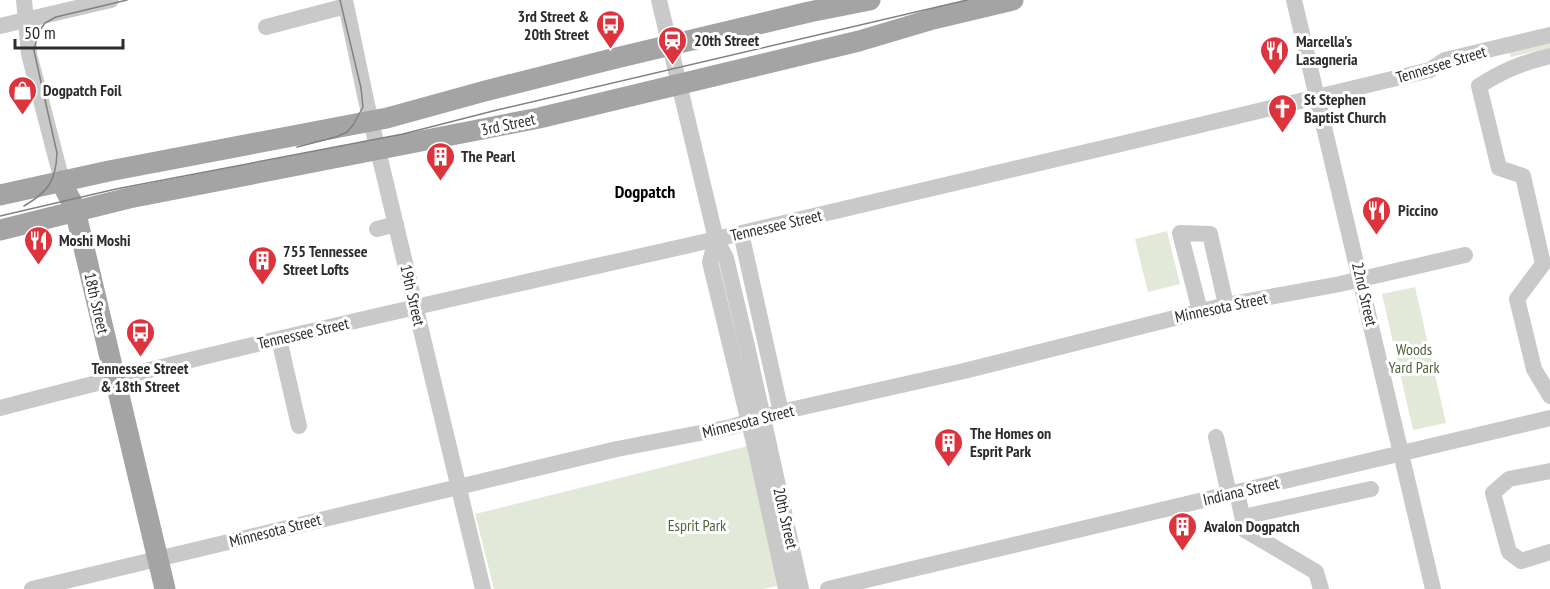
<svg xmlns="http://www.w3.org/2000/svg" width="1550" height="589" viewBox="0 0 1550 589" font-family="'PT Sans Narrow',sans-serif">
<style>
.green{fill:#e2e9d9}
.lines{fill:none;stroke-linecap:round;stroke-linejoin:round}
.minor{stroke:#c9c9c9;stroke-width:16}
.major{stroke:#a4a4a4;stroke-width:21}
.tram{stroke:#818181;stroke-width:1.5}
.minor-bridge{stroke:#c9c9c9;stroke-width:16}
.labels{text-anchor:middle;dominant-baseline:central;stroke-width:6;stroke-linejoin:round;paint-order:stroke}
.poi-label{font-size:16px;font-weight:bold;fill:#2c2c2c;stroke:#fff;text-anchor:start}
.street-label{font-size:16px;fill:#2c2c2c;stroke:#fff}
.park-label{font-size:16px;fill:#4e653b;stroke:#fff}
.neighbourhood-label{font-size:18px;font-weight:bold;fill:#000;stroke:#fff}
</style>
<rect width="100%" height="100%" fill="#fff"/>
<path class="green" d="M1550,42V48L1511,57L1509,52Z
M1167,231L1180,284L1148,292L1135,239Z
M1415,287L1446,423L1413,430L1382,294Z
M748,446L777,586L763,589H494L475,514Z"/>
<g class="lines">
<path class="minor" d="M24,0L29,54L62,181
M345,0L366,100L483,589
M659,0L716,239L726,258L747,346
M1294,0L1433,589
M0,26L111,0
M266,27L346,6
M1550,56C1522,63 1504,70 1479,86L1499,168L1523,176L1543,264L1517,299L1534,369L1550,396
M377,229L396,224
M741,233L781,412
M716,239L710,262L756,451L786,589
M1200,311L1180,233L1210,234L1226,305
M279,339L299,426
M0,408C236,346 474,294 712,240C951,185 1191,127 1430,70L1445,60L1550,35
M1216,437L1229,494
M1550,471L1509,479L1493,493L1509,552L1521,561L1550,552
M1237,492L1245,530L1316,572L1321,589
M1243,517L1371,489
M32,589L617,449L731,427L781,412L964,371L1226,305L1340,284L1465,255
M828,589L1550,418"/>
<path class="major" d="M62,181C65,193 72,199 75,210L165,589
M0,195L109,171L387,118L485,91L612,59L809,12L870,0
M0,230L129,198L539,118L859,41L933,19L1013,0"/>
<path class="tram" d="M297,147L336,137L347,132L353,125L363,107L361,88L340,0
M24,206C48,192 56,181 57,153L34,51L38,33L45,23L56,17L127,0
M0,216L116,189L403,134L497,110L967,0"/>
<path class="minor-bridge" d="M747,346L801,589"/>
</g>
<defs>
<symbol id="bus-pin" viewBox="-11 -11 22 30"><path d="M0 17L-7.5 6A9.5 9.5 0 1 1 7.5 6Z" fill="#dd333d" stroke="#fff"/><path d="M-5-6H5V4H4V6H2V4H-2V6H-4V4H-5ZM-3.5-4V0h7V-4ZM-3.5 1.2v1.5H-2V1.2ZM2 1.2v1.5H3.5V1.2Z" fill="#fff"/></symbol>
<symbol id="station-pin" viewBox="-11 -11 22 30"><path d="M0 17L-7.5 6A9.5 9.5 0 1 1 7.5 6Z" fill="#dd333d" stroke="#fff"/><path d="M-3-6H3Q5-6 5-4V2Q5 4 3 4L4.5 6H3L1.5 4h-3L-3 6H-4.5L-3 4Q-5 4-5 2V-4Q-5-6-3-6ZM-3.5-4v3h7v-3ZM-3.5 1v1.5H-2V1ZM2 1v1.5H3.5V1Z" fill="#fff"/></symbol>
<symbol id="restaurant-pin" viewBox="-11 -11 22 30"><path d="M0 17L-7.5 6A9.5 9.5 0 1 1 7.5 6Z" fill="#dd333d" stroke="#fff"/><path d="M-5-6h1v4h1v-4h1v4h1v-4h1v5L-1.5 .5V6h-2V.5L-5-1ZM5-6V6H3V1.5H1.5Q1.5-4 5-6Z" fill="#fff"/></symbol>
<symbol id="shop-pin" viewBox="-11 -11 22 30"><path d="M0 17L-7.5 6A9.5 9.5 0 1 1 7.5 6Z" fill="#dd333d" stroke="#fff"/><path d="M-5-2.5h2.3a2.7 3.5 0 0 1 5.4 0H5L5.5 6h-11ZM-1.5-2.5h3a1.5 2.3 0 0 0-3 0Z" fill="#fff"/></symbol>
<symbol id="church-pin" viewBox="-11 -11 22 30"><path d="M0 17L-7.5 6A9.5 9.5 0 1 1 7.5 6Z" fill="#dd333d" stroke="#fff"/><path d="M-1.2-6h2.4v3.5h3.3v2.4h-3.3V6h-2.4V-.1h-3.3v-2.4h3.3Z" fill="#fff"/></symbol>
<symbol id="building-pin" viewBox="-11 -11 22 30"><path d="M0 17L-7.5 6A9.5 9.5 0 1 1 7.5 6Z" fill="#dd333d" stroke="#fff"/><path d="M-4-6H4V6H1V3H-1V6H-4ZM-2.5-4.3h1.7v1.8h-1.7ZM.8-4.3h1.7v1.8H.8ZM-2.5-1h1.7V.8h-1.7ZM.8-1h1.7V.8H.8Z" fill="#fff"/></symbol>
</defs>
<g fill-rule="evenodd">
<use href="#bus-pin" x="594" y="8" width="33" height="45"/>
<use href="#station-pin" x="656" y="24" width="33" height="45"/>
<use href="#restaurant-pin" x="1258" y="34" width="33" height="45"/>
<use href="#shop-pin" x="6" y="74" width="33" height="45"/>
<use href="#church-pin" x="1266" y="92" width="33" height="45"/>
<use href="#building-pin" x="424" y="140" width="33" height="45"/>
<use href="#restaurant-pin" x="1360" y="194" width="33" height="45"/>
<use href="#restaurant-pin" x="22" y="224" width="33" height="45"/>
<use href="#building-pin" x="246" y="244" width="33" height="45"/>
<use href="#bus-pin" x="124" y="316" width="33" height="45"/>
<use href="#building-pin" x="932" y="426" width="33" height="45"/>
<use href="#building-pin" x="1166" y="510" width="33" height="45"/>
</g>
<g class="labels">
<g class="poi-label">
<text x="589" y="16" text-anchor="end">3rd Street &amp;<tspan x="589" dy="18">20th Street</tspan></text>
<text x="694" y="40">20th Street</text>
<text x="1296" y="41">Marcella's<tspan x="1296" dy="18">Lasagneria</tspan></text>
<text x="43" y="90">Dogpatch Foil</text>
<text x="1304" y="99">St Stephen<tspan x="1304" dy="18">Baptist Church</tspan></text>
<text x="461" y="156">The Pearl</text>
<text x="1398" y="210">Piccino</text>
<text x="59" y="240">Moshi Moshi</text>
<text x="283" y="251">755 Tennessee<tspan x="283" dy="18">Street Lofts</tspan></text>
<text x="140" y="368" text-anchor="middle">Tennessee Street<tspan x="140" dy="18">&amp; 18th Street</tspan></text>
<text x="970" y="433">The Homes on<tspan x="970" dy="18">Esprit Park</tspan></text>
<text x="1204" y="526">Avalon Dogpatch</text>
</g>
<g class="street-label">
<text transform="translate(1441 64) rotate(-17)">Tennessee Street</text>
<text transform="translate(508 124) rotate(-12)">3rd Street</text>
<text transform="translate(776 225) rotate(-13)">Tennessee Street</text>
<text transform="translate(1365 294) rotate(77)">22nd Street</text>
<text transform="translate(413 295) rotate(77)">19th Street</text>
<text transform="translate(97 303) rotate(77)">18th Street</text>
<text transform="translate(1221 307) rotate(-12)">Minnesota Street</text>
<text transform="translate(303 333) rotate(-13)">Tennessee Street</text>
<text transform="translate(748 421) rotate(-14)">Minnesota Street</text>
<text transform="translate(1241 491) rotate(-13)">Indiana Street</text>
<text transform="translate(786 518) rotate(77)">20th Street</text>
<text transform="translate(275 530) rotate(-14)">Minnesota Street</text>
</g>
<g class="park-label">
<text x="1414" y="349">Woods<tspan x="1414" dy="18">Yard Park</tspan></text>
<text x="697" y="525">Esprit Park</text>
</g>
<g class="neighbourhood-label">
<text x="645" y="191">Dogpatch</text>
</g>
</g>
<path d="M15 39v9h108v-9" fill="none" stroke="#2c2c2c" stroke-width="3"/>
<text x="24" y="39" font-size="18" fill="#2c2c2c" stroke="#ffffff" stroke-width="4.5" paint-order="stroke">50 m</text>
</svg>
